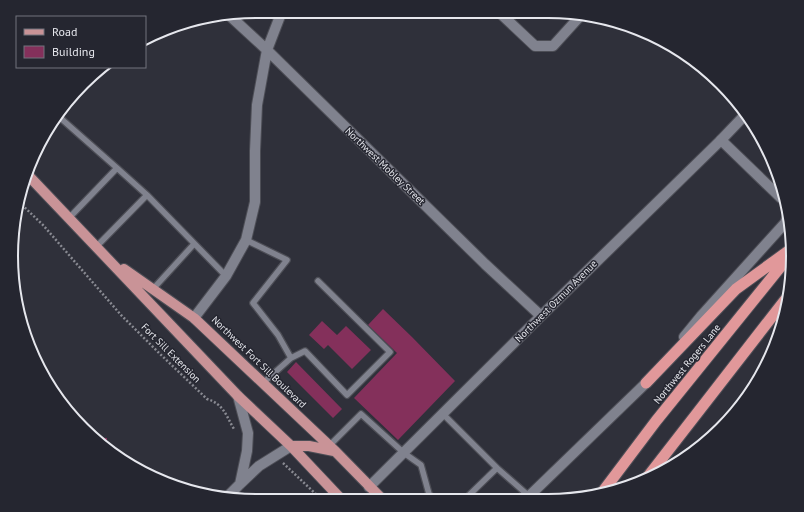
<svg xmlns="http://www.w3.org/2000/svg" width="804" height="512" viewBox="0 0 804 512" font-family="'PT Sans',sans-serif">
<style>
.building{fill:#84305b}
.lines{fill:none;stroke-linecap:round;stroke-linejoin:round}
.service-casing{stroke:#4d4e56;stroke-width:8}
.minor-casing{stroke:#4d4e56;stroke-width:12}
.tertiary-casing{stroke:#4d4e56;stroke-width:12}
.primary-casing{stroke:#4d4e56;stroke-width:12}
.trunk-casing{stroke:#4d4e56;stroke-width:13}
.path{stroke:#898a92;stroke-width:2.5;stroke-dasharray:2 2;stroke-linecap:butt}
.service{stroke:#80828e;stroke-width:5.5}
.minor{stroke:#80828e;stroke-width:10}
.tertiary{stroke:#80828e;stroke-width:10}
.primary{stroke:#c99397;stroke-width:10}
.trunk{stroke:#e1989a;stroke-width:11}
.labels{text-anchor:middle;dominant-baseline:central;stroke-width:3;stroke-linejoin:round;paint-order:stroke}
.street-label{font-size:10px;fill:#e6e7ed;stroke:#252630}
.rim{fill:none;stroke:#e6e7ed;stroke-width:2}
</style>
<rect width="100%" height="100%" fill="#2f303a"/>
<path class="building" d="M383,309L412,337L455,381L398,440L354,398L397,353L368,325Z
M322,321L337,335L346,326L371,350L352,369L328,345L324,349L309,335Z
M296,362L342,409L333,418L287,372Z
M92,437L107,438V448L95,440Z"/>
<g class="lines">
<defs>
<path id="service" d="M57,115L117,168L69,218
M117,168L147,195
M246,240L287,260L253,303L278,335L291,358L263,383
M96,247L147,195L226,276
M153,289L194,244
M291,358L305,351L347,395L390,352L318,281
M443,414L497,468
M329,446L361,414L404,453L421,465L429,494L435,500
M464,500L497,468L529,496"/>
<path id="minor" d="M500,13L535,46H553L582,14
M229,15L267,50L485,264L541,316
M194,318L226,276L246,240L255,202V151L257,105L267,50L282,11
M369,487L541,316L721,140L744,116"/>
<path id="tertiary" d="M721,140L781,198
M684,337L702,315L785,223L787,218
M240,484L259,466L291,446
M225,499L240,484L247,451L248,433L238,396
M525,500L646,383L651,378"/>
<path id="primary" d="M26,173L238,396L291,446L341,499
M124,269L194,318L336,452L383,500
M291,446H309L334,451"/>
<path id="trunk" d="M646,383L736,289L787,252
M646,479L785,300
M604,490L656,421L790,255"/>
</defs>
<use href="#service" class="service-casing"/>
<use href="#minor" class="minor-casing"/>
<use href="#tertiary" class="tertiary-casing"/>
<use href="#primary" class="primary-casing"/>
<use href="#trunk" class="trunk-casing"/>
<path class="path" d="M19,202L43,225L121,315L158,352L207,399C224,404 226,416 234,429
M283,463L321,499"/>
<use href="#service" class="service"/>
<use href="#minor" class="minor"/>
<use href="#tertiary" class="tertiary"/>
<use href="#primary" class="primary"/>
<use href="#trunk" class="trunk"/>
</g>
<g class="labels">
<g class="street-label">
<text transform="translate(385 166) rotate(44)">Northwest Mobley Street</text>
<text transform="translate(556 301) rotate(-45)">Northwest Ozmun Avenue</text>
<text transform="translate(171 353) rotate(45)">Fort Sill Extension</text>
<text transform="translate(259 362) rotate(44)">Northwest Fort Sill Boulevard</text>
<text transform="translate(687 364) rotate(-51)">Northwest Rogers Lane</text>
</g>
</g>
<path d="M0 0H804V512H0ZM256 18H548A238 238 0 0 1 786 256V256A238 238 0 0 1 548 494H256A238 238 0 0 1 18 256V256A238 238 0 0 1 256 18Z" fill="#252630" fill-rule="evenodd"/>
<path class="rim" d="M256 18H548A238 238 0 0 1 786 256V256A238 238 0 0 1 548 494H256A238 238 0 0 1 18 256V256A238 238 0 0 1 256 18Z"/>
<rect x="16" y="16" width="130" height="52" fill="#252630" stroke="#72737c"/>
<rect x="24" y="29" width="20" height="6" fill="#c99397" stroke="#72737c"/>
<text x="52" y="36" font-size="12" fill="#e6e7ed">Road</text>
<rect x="24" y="46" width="20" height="12" fill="#84305b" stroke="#72737c"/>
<text x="52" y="56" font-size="12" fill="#e6e7ed">Building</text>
</svg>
